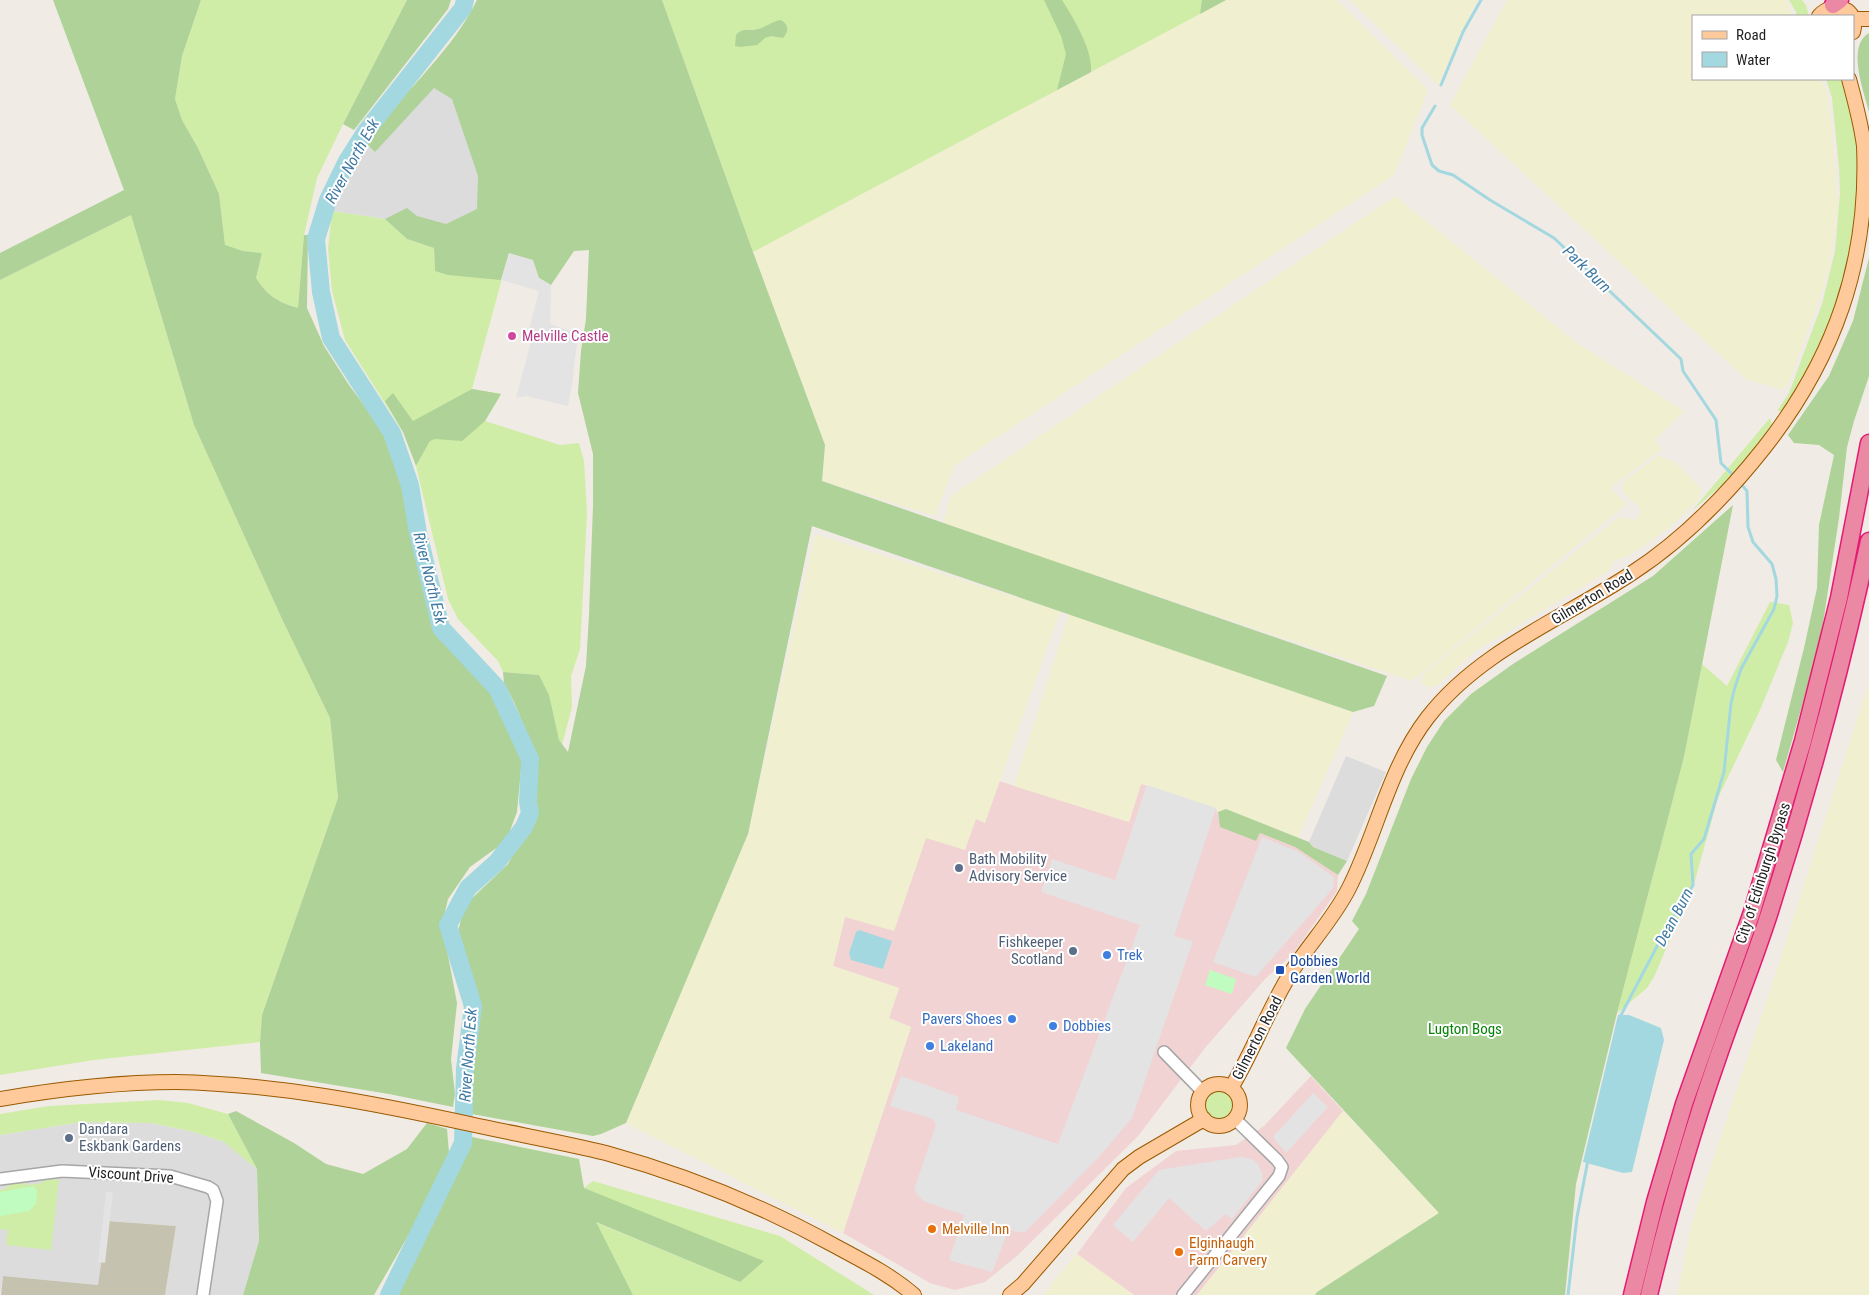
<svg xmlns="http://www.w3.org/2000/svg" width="1869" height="1295" viewBox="0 0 1869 1295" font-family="'Roboto Condensed',sans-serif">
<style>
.residential{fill:#dddcdc}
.commercial{fill:#f2d3d4}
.construction{fill:#c5c3af}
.farmland{fill:#f0efcf}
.grass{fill:#d0eda8}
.forest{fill:#aed297}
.park{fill:#c0fcbf}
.parking{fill:#e3e3e3}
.water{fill:#a3d8e0}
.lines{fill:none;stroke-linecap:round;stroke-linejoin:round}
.stream{stroke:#a3d8e0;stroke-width:3}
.river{stroke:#a3d8e0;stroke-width:18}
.minor-casing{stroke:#a6a6a6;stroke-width:14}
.major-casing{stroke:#9a5900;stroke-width:16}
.highway-casing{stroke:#e41b73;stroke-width:19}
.minor{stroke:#fff;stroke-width:11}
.major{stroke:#ffca9b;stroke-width:14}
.highway{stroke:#eb88a4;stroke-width:16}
.hotel-dot{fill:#d1479c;stroke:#fff;stroke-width:2}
.service-dot{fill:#5c6f8a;stroke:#fff;stroke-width:2}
.shop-dot{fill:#3f7fe0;stroke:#fff;stroke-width:2}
.transit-dot{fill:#1a4fb4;stroke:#fff;stroke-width:2}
.food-dot{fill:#e8710a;stroke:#fff;stroke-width:2}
.labels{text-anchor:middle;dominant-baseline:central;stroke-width:4;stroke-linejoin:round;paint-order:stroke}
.hotel-label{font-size:15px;fill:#b23c85;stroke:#fff;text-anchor:start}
.street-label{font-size:15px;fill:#1f1f1f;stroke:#fff}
.service-label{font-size:15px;fill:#4e5e75;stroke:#fff;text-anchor:start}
.shop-label{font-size:15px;fill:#366cbe;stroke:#fff;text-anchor:start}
.transit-label{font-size:15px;fill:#164399;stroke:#fff;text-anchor:start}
.park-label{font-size:15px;fill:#078406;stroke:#fff}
.food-label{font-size:15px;fill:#c56008;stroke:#fff;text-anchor:start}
.water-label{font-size:16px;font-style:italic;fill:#417ba4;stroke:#fff}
</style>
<rect width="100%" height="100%" fill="#f0ebe4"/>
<path class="residential" d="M443,51L500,166L478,209L446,224L385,219L332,211L367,144L394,108L428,71Z
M1346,756L1386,772L1347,861L1313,847L1309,842Z
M82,1122L152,1123L194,1132L224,1142L257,1169L259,1241L243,1295H165L176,1226L107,1221L98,1285L3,1276L0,1295V1135Z"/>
<path class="commercial" d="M999,781L1129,822L1141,784L1147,785L1216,808L1221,827L1256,841L1260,833L1295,847L1338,875L1337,891L1293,954L1266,978L1205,1048L1138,1136L1018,1255L985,1282L955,1290L930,1283L843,1233L911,1027L889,1018L899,988L833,966L845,916L894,930L926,838L976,819L985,822Z
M1311,1076L1343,1111L1197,1295H1134L1077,1254L1126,1188L1176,1151L1236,1145L1264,1126Z"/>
<path class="construction" d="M107,1221L176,1226L165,1295H1L3,1276L98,1285Z"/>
<path class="farmland" d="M1226,0H1337L1428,90L1394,175L955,465L935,516L822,481L825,445L753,252Z
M1350,0H1477L1438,85Z
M1507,0H1786L1792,13L1791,16H1693V79H1821L1827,91L1832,130L1838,203L1830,263L1818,304L1788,384L1783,390L1746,379L1450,105Z
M1395,196L1577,343L1684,411L1655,440L1662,449L1610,488L1627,504L1412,681L943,524L951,496Z
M1658,456L1675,462L1699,486L1700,492L1699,499L1669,528L1630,555L1614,561L1607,572L1475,651L1439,684L1432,687L1425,686L1421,682L1423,674L1619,517L1636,520L1641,513L1639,506L1630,500L1622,489L1623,482Z
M815,534L1060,611L985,823L976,819L965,850L926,838L894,931L845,917L833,966L899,988L889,1018L911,1027L843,1233L626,1123L748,834Z
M1069,614L1353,712L1298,838L1226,809L1218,812L1216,808L1141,784L1129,822L1014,786Z
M1869,682V1295H1677L1692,1222L1772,985Z
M1343,1111L1439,1213L1317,1292L1315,1295H1197Z
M1077,1254L1134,1295H1045L1052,1283Z"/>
<path class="grass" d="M201,0H407L343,124L317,178L304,235L298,308C276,301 269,297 256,278L262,253L243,251L225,246L219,194L198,148L182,120L175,99L182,56Z
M662,0H1226L753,252Z
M1789,0H1802L1806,5L1809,16H1796V12Z
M1826,79H1843L1847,90L1859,148L1856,244L1831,330L1784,411H1777L1789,393L1822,304L1835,251L1840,193L1839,168L1832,98Z
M332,211L385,219L407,239L434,248L435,271L509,253L472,389L501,394L485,421L560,445L579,443L584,461L587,513L582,613L580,649L571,676L572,707L562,745L559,740L539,675L503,672L498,661L458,619L448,599L416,466L430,441L403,432L345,340L332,291L328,249Z
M131,215L194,425L282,619L330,718L338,798L262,1015L260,1042L94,1060L0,1075V280Z
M1770,418L1772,425L1770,429L1730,478L1692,511Z
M1770,602L1789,605L1793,623L1788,642L1760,710L1718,798L1692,891L1681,913L1655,975L1647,988L1617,1013L1684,757L1702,664L1727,686Z
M1205 1105a14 14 0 1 1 28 0a14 14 0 1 1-28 0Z
M159,1100L188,1103L228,1114L257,1169L224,1142L194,1132L152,1123L82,1122L0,1135V1114L49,1106Z
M59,1179L51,1250L6,1245L8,1230L0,1229V1190L7,1188L8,1184L24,1182L27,1185L42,1183L44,1180Z
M593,1181L780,1236L874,1295H633L595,1222L740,1282L584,1188Z"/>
<path class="forest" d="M53,0H201L182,56L175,99L182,120L198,148L219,194L225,245L243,251L262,253L256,278C268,296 277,302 298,308L304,235H308L307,308L324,346L349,385L388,438L404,483L421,573L437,632L466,667L492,691L512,727L522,759L517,812L506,841L470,867L448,899L442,924L457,1003L451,1059L455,1094L453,1107L389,1094L261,1073L260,1042L262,1015L338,798L330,718L282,619L194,425L131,215L0,280V253L124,190Z
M407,0H451L448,9L354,130L343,124Z
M477,0H662L753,252L825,445L822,481L1387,676L1374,706L1353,712L812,526L748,834L626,1123L601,1134L593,1136L472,1114V1077L479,1025L473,991L456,941L464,906L508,864L535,813L534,800L537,773L534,750L514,702L504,683L503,672L539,675L549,695L559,740L568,752L586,666L589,615L593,506V454L578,393L581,351L586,319L589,250L574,251L551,285L539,278L509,253L501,280L448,275L435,271L434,248L407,239L385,219L407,208L417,216L446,224L477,209L478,176L452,99L434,88L375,152L367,144C376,132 385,119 395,107C424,73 457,41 477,0Z
M1044,0H1062C1074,19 1093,50 1091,72L1057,90L1066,54L1061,36Z
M1202,0H1226L1200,14Z
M781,20C789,25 789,31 783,38L771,36L765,38L757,45L740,47L735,46L736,35C743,27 749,32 758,29C767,27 772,21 781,20Z
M1869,33V112C1864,92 1846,46 1869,33Z
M1869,258V376L1854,421L1847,447L1839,518L1820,643L1783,772L1776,760L1804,648L1817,588L1819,525L1834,455L1819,445L1794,443L1788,435L1829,376L1853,321Z
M472,389L501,394L485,421L462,441L435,439L430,441L416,466L403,432L385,401L393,393L413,421Z
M1733,505L1684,757L1617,1013L1576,1184L1565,1295H1315L1317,1292L1439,1213L1286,1048L1305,1009L1359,929L1352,921L1366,894L1411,779L1427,747L1444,721L1471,694L1513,664L1653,576Z
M1226,809L1309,842L1313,847L1347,861L1338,875L1295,847L1260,833L1256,841L1220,827L1218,812Z
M236,1111L294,1143L326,1164L363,1174L407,1149L427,1123L447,1129L449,1153L432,1194L374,1295H243L259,1241L257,1169L228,1114Z
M472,1137L579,1159L584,1188L764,1261L740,1282L596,1222L633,1295H395L442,1206Z"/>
<path class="park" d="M1210,970L1236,979L1232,994L1205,985Z
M34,1186L37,1191L36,1204L29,1211L0,1216V1192Z"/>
<path class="parking" d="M509,253L533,260L539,278L551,285L550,324L578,334L572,385L568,406L526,396L516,398L532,338L528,333L539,291L501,280Z
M1147,785L1216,808L1174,936L1193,941L1132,1118L1098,1158L1025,1232H1016L1009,1229L992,1272L949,1260L964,1215L923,1201L914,1190L936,1125L933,1119L890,1106L901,1076L959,1097L956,1110L1058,1144L1140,925L1041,892L1052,859L1115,880Z
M1262,837L1299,852L1334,877L1333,888L1256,977L1213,962Z
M1313,1093L1328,1107L1286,1153L1273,1137Z
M1240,1157L1252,1159L1258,1164L1263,1176L1262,1181L1232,1219L1226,1214L1206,1231L1169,1198L1133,1242L1113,1225L1159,1170Z
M106,1192H113L105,1263L98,1262Z"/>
<path class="water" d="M859,930L892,941L883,969L851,960L849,953L856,932Z
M1618,1015H1629L1661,1028L1664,1040L1632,1172L1623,1173L1583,1162Z"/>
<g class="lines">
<path class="stream" d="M1441,85L1463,32L1481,0
M1435,106L1422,128V135L1432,165L1439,171L1453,175L1490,200L1554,238L1681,359L1683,371L1716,420L1721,463L1735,477
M1620,1017L1665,931L1693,885L1691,854L1704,839L1724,772L1731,703L1735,687L1741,669L1774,609L1777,596L1776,579L1772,564L1753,542L1748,527L1747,491L1741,484
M1568,1295L1577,1217L1588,1160"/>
<path class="river" d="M389,1295L463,1143L465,1069L473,1006L448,925L468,888L497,862L524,827L530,813L528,802L530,759L497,688L441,628L418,533L410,485L392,433L331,338L321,292L316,239L328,200L347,161L366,131L463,8L465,0"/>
<defs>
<path id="minor" d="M1164,1052L1203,1092
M0,1179L62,1171L170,1176L208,1187L213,1190L217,1201L203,1295
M1183,1295L1279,1176L1282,1167L1277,1160L1235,1119"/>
<path id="major" d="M1819,16C1833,0 1860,8 1853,32
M1854,19H1869
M1198 1105a21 21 0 1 1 42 0a21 21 0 1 1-42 0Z
M1231,1088C1254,1050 1268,1009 1292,971C1310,943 1334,918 1349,888C1377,833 1389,767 1428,717C1480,650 1563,619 1632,573C1683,540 1726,496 1764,448C1834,359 1869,262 1864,146C1861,123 1855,101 1849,79
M0,1099C59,1089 117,1082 176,1082C276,1084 373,1103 470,1124C515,1134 561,1142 606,1153C686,1175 765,1207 837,1247C863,1261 891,1275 914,1295
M1010,1295L1023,1284L1123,1169L1139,1157L1204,1119"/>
<path id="highway" d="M1833,5L1840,0
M1632,1295L1655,1202L1684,1104L1752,912L1803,741L1839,598L1869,443
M1649,1295C1668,1216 1690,1137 1717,1060C1734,1010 1754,961 1770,911C1809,789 1842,666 1869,541"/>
</defs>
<use href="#minor" class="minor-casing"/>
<use href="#major" class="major-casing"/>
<use href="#highway" class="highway-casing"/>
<use href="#minor" class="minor"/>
<use href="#major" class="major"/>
<use href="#highway" class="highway"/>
</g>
<circle class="hotel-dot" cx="512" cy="336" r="5"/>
<g class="service-dot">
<circle cx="959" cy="868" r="5"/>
<circle cx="1073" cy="951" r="5"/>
<circle cx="69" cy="1138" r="5"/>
</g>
<g class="shop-dot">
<circle cx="1107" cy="955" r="5"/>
<circle cx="1012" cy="1019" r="5"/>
<circle cx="1053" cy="1026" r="5"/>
<circle cx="930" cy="1046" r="5"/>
</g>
<rect class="transit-dot" x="1275" y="965" width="10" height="10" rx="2.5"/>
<g class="food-dot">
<circle cx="932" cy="1229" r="5"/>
<circle cx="1179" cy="1252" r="5"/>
</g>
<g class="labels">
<g class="hotel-label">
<text x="522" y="336">Melville Castle</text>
</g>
<g class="street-label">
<text transform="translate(1592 597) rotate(-31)">Gilmerton Road</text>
<text transform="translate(1763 873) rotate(-72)">City of Edinburgh Bypass</text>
<text transform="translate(1257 1038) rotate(-63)">Gilmerton Road</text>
<text transform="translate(131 1175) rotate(4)">Viscount Drive</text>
</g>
<g class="service-label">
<text x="969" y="859">Bath Mobility<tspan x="969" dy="17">Advisory Service</tspan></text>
<text x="1063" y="942" text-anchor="end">Fishkeeper<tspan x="1063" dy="17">Scotland</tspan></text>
<text x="79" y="1129">Dandara<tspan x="79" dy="17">Eskbank Gardens</tspan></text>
</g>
<g class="shop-label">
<text x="1117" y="955">Trek</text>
<text x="1002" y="1019" text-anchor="end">Pavers Shoes</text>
<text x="1063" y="1026">Dobbies</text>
<text x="940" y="1046">Lakeland</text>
</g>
<g class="transit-label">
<text x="1290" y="961">Dobbies<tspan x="1290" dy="17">Garden World</tspan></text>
</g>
<g class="park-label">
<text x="1465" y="1029">Lugton Bogs</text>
</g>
<g class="food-label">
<text x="942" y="1229">Melville Inn</text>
<text x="1189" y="1243">Elginhaugh<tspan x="1189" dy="17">Farm Carvery</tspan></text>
</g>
<g class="water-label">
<text transform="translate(352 161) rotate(-61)">River North Esk</text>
<text transform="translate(1587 269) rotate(44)">Park Burn</text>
<text transform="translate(430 578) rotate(76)">River North Esk</text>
<text transform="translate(1674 917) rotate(-62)">Dean Burn</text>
<text transform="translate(468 1055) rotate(-86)">River North Esk</text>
</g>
</g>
<rect x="1692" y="15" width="162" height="65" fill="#ffffff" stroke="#a5a5a5"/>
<rect x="1702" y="31" width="25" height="8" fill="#ffca9b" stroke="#a5a5a5"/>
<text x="1736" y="40" font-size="15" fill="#1f1f1f">Road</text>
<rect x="1702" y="52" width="25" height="15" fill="#a3d8e0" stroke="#a5a5a5"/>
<text x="1736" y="65" font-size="15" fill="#1f1f1f">Water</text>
</svg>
